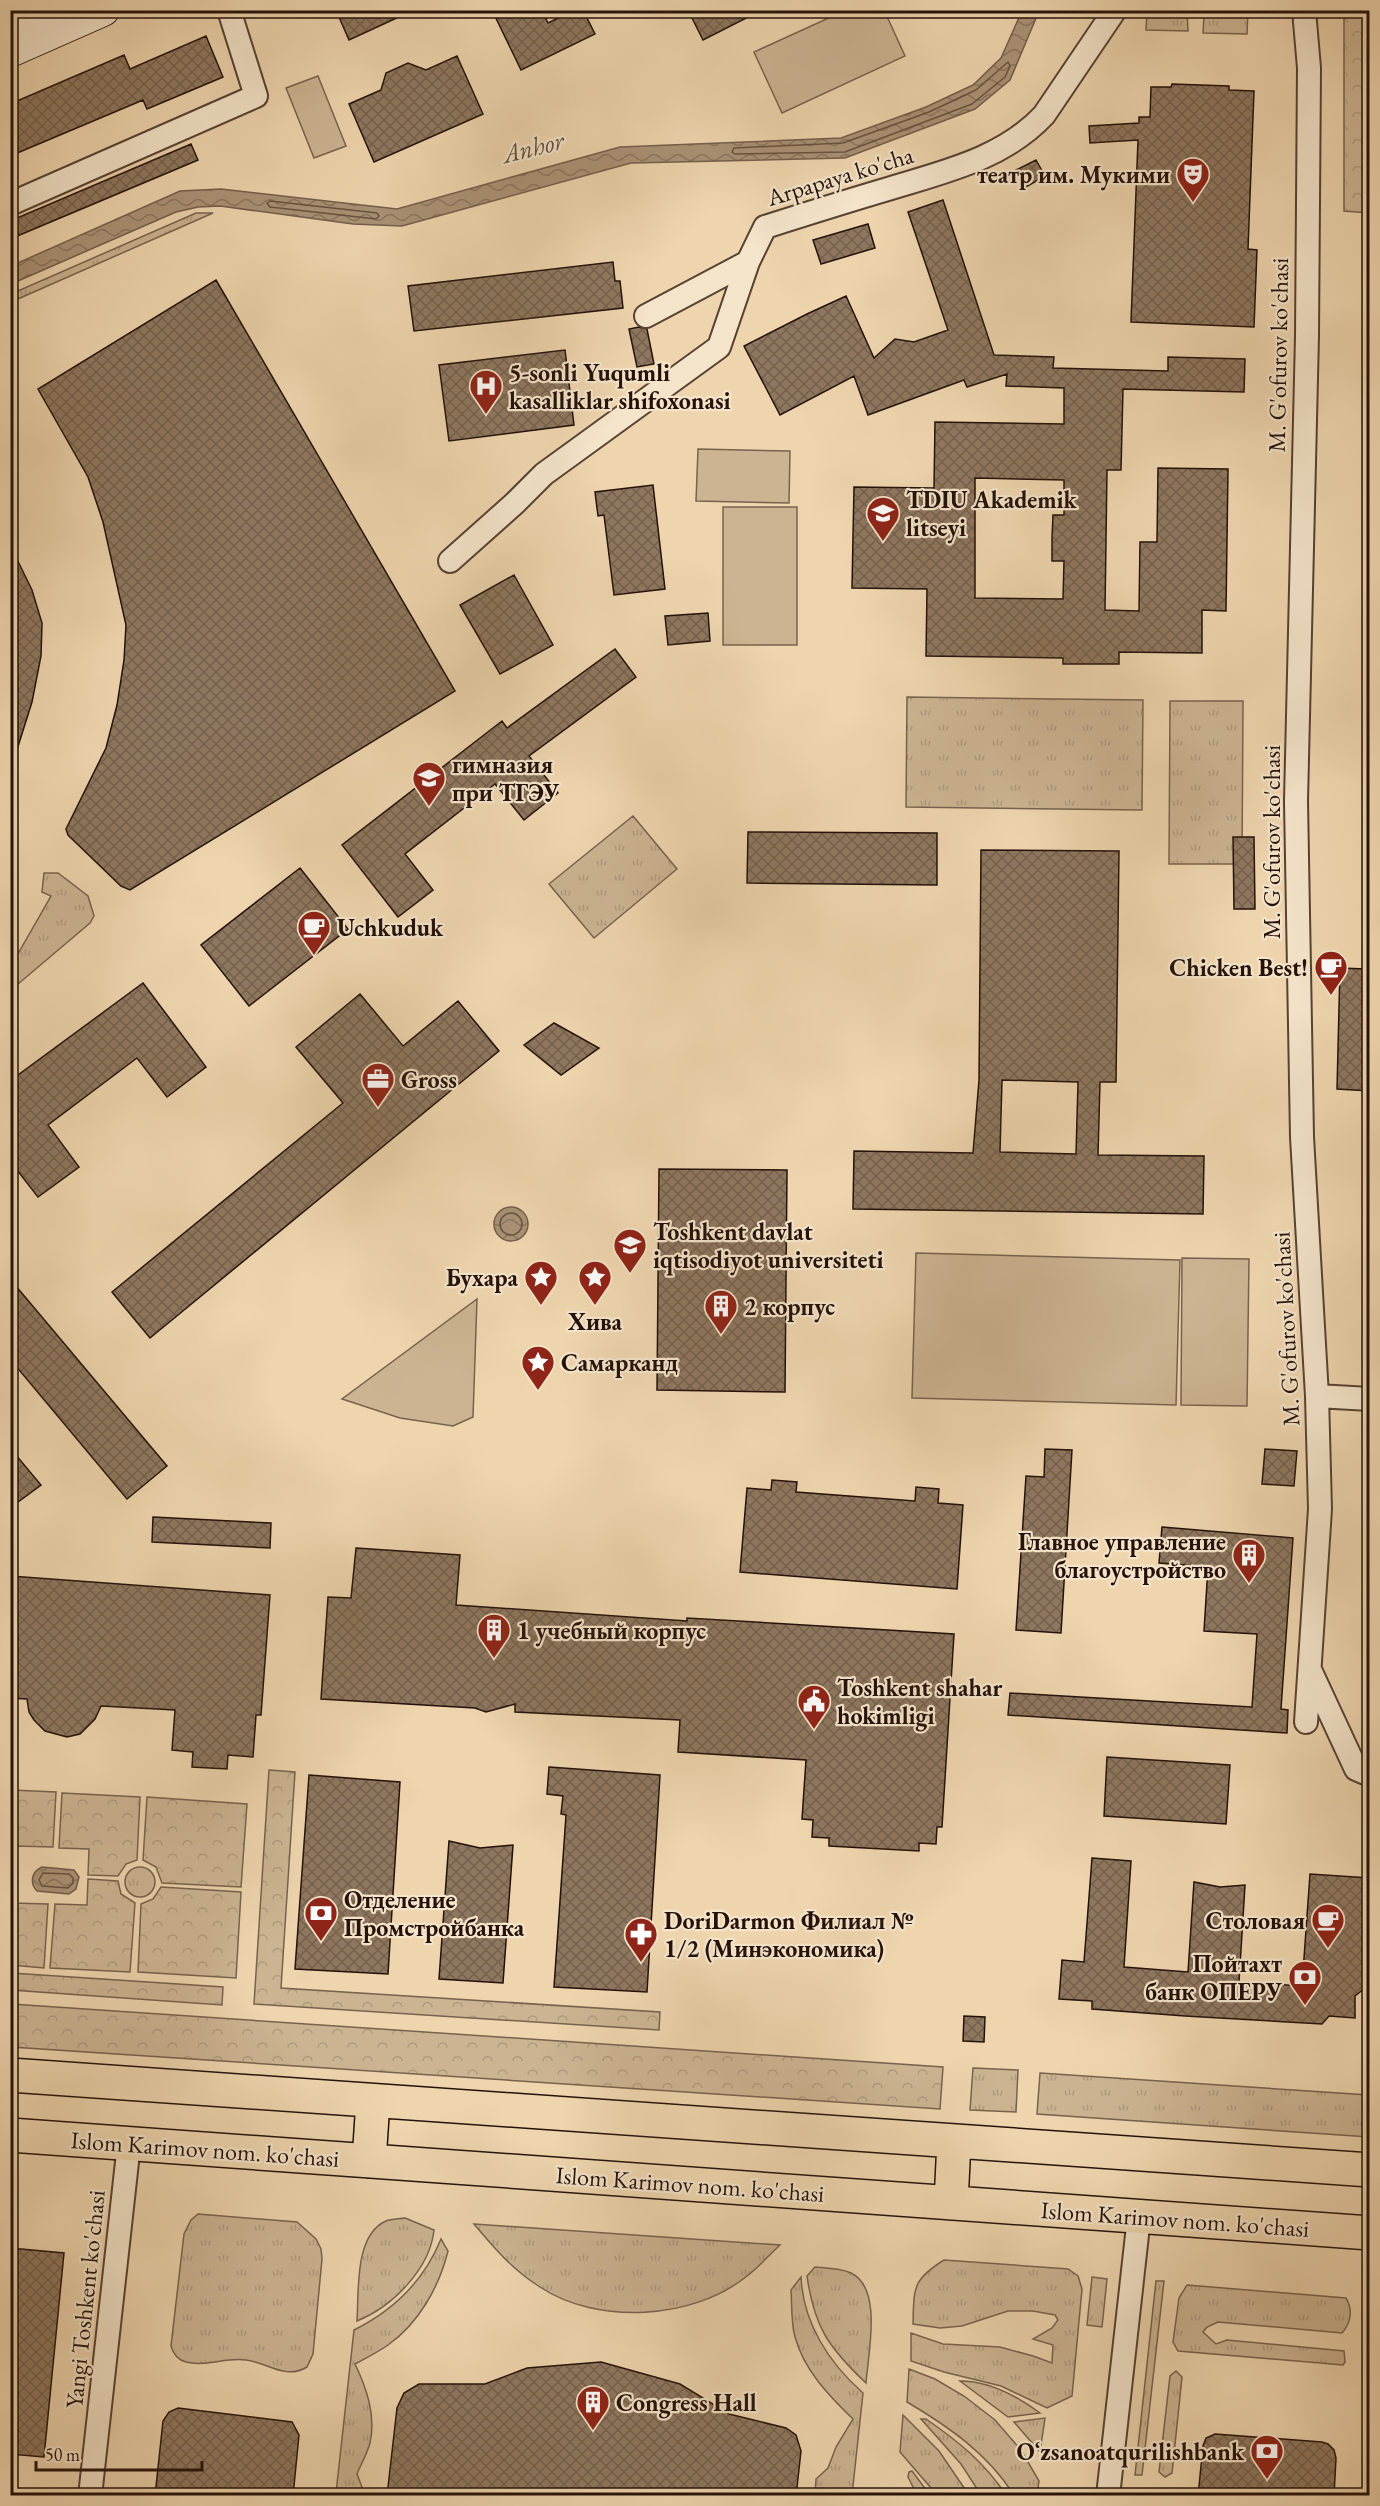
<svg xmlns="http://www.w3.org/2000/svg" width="1380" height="2506" viewBox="0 0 1380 2506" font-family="'EB Garamond',serif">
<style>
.grass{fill:url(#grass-tufts);stroke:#78624e;stroke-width:1.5}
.forest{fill:url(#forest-crowns);stroke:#78624e;stroke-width:1.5}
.park{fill:#ccb492;stroke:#78624e;stroke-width:1.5}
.water{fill:url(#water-waves);stroke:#755e4b;stroke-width:1.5}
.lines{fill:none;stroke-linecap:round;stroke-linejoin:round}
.shore{stroke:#685240;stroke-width:1.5}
.building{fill:url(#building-cross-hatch);stroke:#25110a;stroke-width:1.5;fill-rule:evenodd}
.street-casing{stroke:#574233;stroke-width:26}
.secondary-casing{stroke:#25110a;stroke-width:34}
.primary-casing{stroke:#25110a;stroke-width:36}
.street{stroke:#f4e4ca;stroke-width:22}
.secondary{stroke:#f4e4ca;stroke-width:32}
.primary{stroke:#eed5ae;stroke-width:33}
.labels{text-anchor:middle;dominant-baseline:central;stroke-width:4.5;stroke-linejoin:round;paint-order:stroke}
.poi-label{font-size:24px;font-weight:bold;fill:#25110a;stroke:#f4e4ca;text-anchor:start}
.street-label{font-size:24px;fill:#25110a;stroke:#f4e4ca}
.water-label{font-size:26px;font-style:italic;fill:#614b3b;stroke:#f4e4ca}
</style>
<defs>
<pattern id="grass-tufts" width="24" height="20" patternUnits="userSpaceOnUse" patternTransform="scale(1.5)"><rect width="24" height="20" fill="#ccb492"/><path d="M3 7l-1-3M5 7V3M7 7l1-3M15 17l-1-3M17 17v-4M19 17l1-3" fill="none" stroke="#af9a7d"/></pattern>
<pattern id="forest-crowns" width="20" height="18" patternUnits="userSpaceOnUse" patternTransform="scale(1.5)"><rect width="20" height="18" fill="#ccb492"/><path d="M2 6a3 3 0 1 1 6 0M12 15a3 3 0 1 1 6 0" fill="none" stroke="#af9a7d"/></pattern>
<pattern id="water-waves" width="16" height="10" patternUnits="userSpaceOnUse" patternTransform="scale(1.5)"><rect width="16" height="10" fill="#aa9276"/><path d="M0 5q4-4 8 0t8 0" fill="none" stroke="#8a765f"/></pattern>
<pattern id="building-cross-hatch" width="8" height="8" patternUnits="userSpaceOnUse" patternTransform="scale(1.5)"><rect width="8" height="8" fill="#8e775f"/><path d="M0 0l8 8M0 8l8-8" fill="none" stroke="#74604d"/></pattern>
</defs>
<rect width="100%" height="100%" fill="#eed5ae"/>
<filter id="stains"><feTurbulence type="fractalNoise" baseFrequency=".00333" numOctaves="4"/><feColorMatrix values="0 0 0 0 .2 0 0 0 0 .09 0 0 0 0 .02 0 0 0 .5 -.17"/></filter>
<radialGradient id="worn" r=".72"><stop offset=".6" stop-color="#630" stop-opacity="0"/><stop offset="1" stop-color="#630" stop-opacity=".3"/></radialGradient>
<path class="grass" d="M1209,10L1248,11L1247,34L1203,33L1204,16Z
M1147,11H1187L1188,31L1146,30Z
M196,213H213L11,302V294Z
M907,697L1143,700L1142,810L906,807Z
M1170,701H1243L1242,864H1169Z
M633,816L677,869L594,938L549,884Z
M44,873H58L88,896L94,916L90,923L11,990V966L51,896L42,892Z
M125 1882a15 15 0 1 1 30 0a15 15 0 1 1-30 0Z
M973,2068L1018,2070L1016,2112L970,2110Z
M1040,2073L1369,2095V2137L1037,2114Z
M198,2214L297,2222L316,2239L321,2249L322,2259L313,2354L307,2367C286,2380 268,2363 246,2360C226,2357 206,2367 186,2362C178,2360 173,2353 171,2346L184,2234L191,2220Z
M405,2218L434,2230C430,2269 392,2307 357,2321C359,2292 354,2235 386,2221C391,2219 399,2219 405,2218Z
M474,2224L780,2245C769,2255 759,2267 747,2276C693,2320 597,2325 540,2287C512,2269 495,2249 474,2224Z
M441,2239L448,2251C439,2287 419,2323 388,2345C378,2352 366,2358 355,2364C367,2389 376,2416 370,2443C367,2454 361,2464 357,2474L365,2495L336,2493L354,2330C394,2310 424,2281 441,2239Z
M944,2260L1068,2269L1078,2276L1082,2289L1072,2396L1047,2408L1001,2386L944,2372L911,2361V2333L943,2344L1000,2347L1033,2356L1052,2363L1053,2345L1033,2339L1052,2328L1058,2320L1055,2315L1033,2311H1008L962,2326L940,2328L913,2324C914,2288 912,2280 944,2260Z
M815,2267C826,2268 840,2268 851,2273C883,2288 868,2354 866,2383C829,2348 814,2327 807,2276Z
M801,2277C803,2323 829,2363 863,2393L852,2495H815L816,2479L828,2468L836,2447L853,2419C829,2396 804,2370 795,2337C791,2323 792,2305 791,2290Z
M1092,2277L1107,2279L1102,2327L1087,2325Z
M1156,2281H1164L1142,2475H1135Z
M1187,2285L1346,2298C1353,2310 1351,2323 1342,2333L1218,2322L1207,2327L1203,2332L1216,2344L1227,2340L1344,2351L1345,2362L1343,2365L1178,2351L1173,2342L1179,2298Z
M909,2369L935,2379L964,2396L995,2420L1021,2450L1039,2481L1037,2495H1014C987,2453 949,2427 907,2402Z
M1176,2371L1182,2377L1172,2473L1165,2477L1159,2472L1170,2376Z
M960,2381C988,2381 1017,2396 1040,2413L1008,2417Z
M903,2415L939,2451L969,2495H937L900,2452Z
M1045,2418L1040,2452L1014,2422Z
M921,2419H926C958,2441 985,2463 1006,2495H981L961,2464Z
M912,2471L930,2495H917L908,2477L909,2472Z"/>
<path class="forest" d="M1355,10L1369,11V213L1344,211V15Z
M269,1770L295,1772L281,1988L660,2012L659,2030L254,2004Z
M11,1790L56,1792L53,1847L15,1846L14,1869H10Z
M62,1793L140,1797L137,1860L126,1864L118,1876L88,1875L89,1849L59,1848Z
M147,1797L247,1804L241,1887L162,1883L156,1867L143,1860Z
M11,1874H14L13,1903L48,1904L44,1968L11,1965Z
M88,1879L118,1881L121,1894L135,1903L130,1972L50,1968L55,1904L87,1905Z
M161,1887L241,1892L236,1978L138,1972L141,1904L153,1899Z
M11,1973L223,1987L222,2005L11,1990Z
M11,2004L943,2067L940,2109L11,2047Z"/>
<path class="park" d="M884,10L905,56L782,113L754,52L844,11Z
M318,76L346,146L314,158L286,88Z
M698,449L790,451L789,503L696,501Z
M723,507H797V645H723Z
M916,1253L1180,1260L1176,1405L912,1398Z
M1182,1258L1249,1259L1247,1406L1181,1405Z
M477,1299L473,1417L453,1426L400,1418L342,1399Z"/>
<path class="water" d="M1022,11H1039L1010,80L975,109L845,158L631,163L402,226L353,224L220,206L198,207L176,212L11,284V266L180,191L221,189L397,209L620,147L841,138L926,107L973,85L1001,58Z
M494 1224a17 17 0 1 1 34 0a17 17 0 1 1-34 0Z
M42,1867L74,1870L79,1877L76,1889L69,1894L37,1891C29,1883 32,1871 42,1867Z"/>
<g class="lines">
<path class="shore" d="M1008,62L1010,66L1005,77L972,104L845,152L735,154L732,152L734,148L843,143L929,112L976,90Z
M270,201L377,213L379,216L376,219L270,207L267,203Z
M500 1224a11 11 0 1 1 22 0a11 11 0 1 1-22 0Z
M43,1873L69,1874L73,1878V1883L68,1888L42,1886L39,1880Z"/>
</g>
<path class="building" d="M336,10H414L349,40Z
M492,10H542L548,23L574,10H583L595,34L521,70Z
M688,10H762L703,40Z
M206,36L223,77L147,109L143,100L10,156V104L124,55L130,69Z
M457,56L483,114L374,162L349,104L381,90L386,73L408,63L426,70Z
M1172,84L1229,86V90L1254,91L1248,249L1257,250L1254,327L1131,322L1138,140L1090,143L1089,126L1139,123V117H1150L1151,87H1171Z
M191,144L198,160L10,239V221Z
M1036,160L1045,176L1026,187L1016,170Z
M943,200L994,355L1054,357L1053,368L1168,371V357L1245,359L1244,392L1123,389L1121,470H1107L1105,610L1139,611L1140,542H1157L1158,468L1228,469L1226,611L1202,610V653L1119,652V664H1063V658L926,656L927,589L852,588L854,487L934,488L935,422L1064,424V388L1006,386L1007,374L967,387L964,380L868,415L854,376L780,415L744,346L807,314L846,296L874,358L895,339L914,342L948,330L908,212ZM975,478L1064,480V515H1053L1052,538V561H1064L1063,599L975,598Z
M868,224L875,248L821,264L813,240Z
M613,262L615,281H620L623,308L414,331L408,286Z
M216,280L455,691L130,890L121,886L68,835L66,829L106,748L117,705L124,660L126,625L103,522L88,477L38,389Z
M639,327L647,329L654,364L637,367L629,329Z
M565,350L574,425L449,441L439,365Z
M653,485L665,589L614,595L604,515L598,516L595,492Z
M10,545L32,590L42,623L41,656L32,702L15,756H10Z
M514,575L553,645L500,674L460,605Z
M708,613L710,641L668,645L665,616Z
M615,649L636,677L529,756L558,793L524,820L495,784L405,854L433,890L398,917L342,845L502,721L507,728Z
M748,832L937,833V885L747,883Z
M1233,837H1254L1255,909H1234Z
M981,850L1119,851L1116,1082H1100L1098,1155L1204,1156L1203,1214L853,1209L854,1151L973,1153L979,1080ZM1002,1080L1078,1082L1076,1154L1000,1152Z
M300,868L348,929L249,1006L201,945Z
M1340,968L1365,969L1363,1035H1370V1091L1337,1089Z
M143,983L206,1067L167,1097L137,1058L48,1125L79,1167L38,1197L10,1161V1081Z
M360,994L403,1046L458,1001L499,1051L150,1338L112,1292L343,1103L296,1047Z
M554,1023L599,1048L561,1075L524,1045Z
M659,1169L787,1170L785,1392L657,1390Z
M10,1279L167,1466L127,1499L10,1359Z
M10,1448L41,1485L18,1502L10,1493Z
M1045,1449L1072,1450L1061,1633L1016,1630L1026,1476L1044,1477Z
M1265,1449L1297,1451L1294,1486L1262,1484Z
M772,1480L797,1482L796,1492L915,1501L916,1487L939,1489L938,1503L963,1505L957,1589L740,1572L747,1488L771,1490Z
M153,1517L271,1523L270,1548L152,1542Z
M1162,1527L1293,1538L1281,1709L1288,1710L1287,1733L1008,1715L1010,1693L1252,1707L1257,1634L1204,1631L1208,1567L1159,1563Z
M356,1548L460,1555L456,1605L687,1621V1618L954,1634L942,1827H937L936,1844L919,1843V1851L829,1846V1838L812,1837L813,1820L802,1819L806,1760L678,1752L680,1720L515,1712V1704L486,1712L475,1708L321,1699L328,1597L351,1598Z
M10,1576L270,1595L261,1715H256L253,1757L228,1755L227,1769L192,1767L193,1752L172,1750L175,1710L101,1706L95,1719L80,1734L67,1737L45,1731L34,1720L29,1712L27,1699L10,1698Z
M1107,1757L1230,1765L1226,1824L1104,1816Z
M549,1767L660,1775L647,1992L554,1987L566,1815L561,1814L563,1796L547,1794Z
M309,1775L400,1782L388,1974L295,1969Z
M449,1841L480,1848L513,1845L503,1983L439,1979Z
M1092,1858L1131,1861L1124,1967L1188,1972L1194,1882L1220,1887L1245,1885L1239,1982L1302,1986L1310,1874L1370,1878V1984L1355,1996V2018L1329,2016L1322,2024L1185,2016L1092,2009V2001L1059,1999L1062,1960L1084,1962Z
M964,2016L985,2017L984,2042L963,2041Z
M10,2248L64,2253L44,2457L10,2454Z
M601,2362L680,2384L729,2414L786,2428L796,2435L801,2451L796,2496H387L397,2408L404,2393L419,2384H485L527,2368Z
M178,2408L292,2422L299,2435L293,2496H155L163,2421L169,2412Z
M1215,2434L1322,2442L1328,2444L1334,2450L1336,2458L1334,2496H1198L1203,2446L1206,2438Z"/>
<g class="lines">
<defs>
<path id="street" d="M1304,10L1309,68L1307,336L1296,801L1302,1137L1317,1396L1320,1509L1306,1722
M10,204L256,96L229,10
M646,316L748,262
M450,561L515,503L544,474L719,347L748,262L765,227C806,214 847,201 888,189C943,172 1003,159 1044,115L1115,10
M1317,1396L1370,1399
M1311,1672L1356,1769L1370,1775
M90,2496L129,2144
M1108,2496L1139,2217"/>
<path id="secondary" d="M10,23L40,10
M10,51L103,10"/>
<path id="primary" d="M10,2075L1370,2170
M10,2135L1370,2233
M369,2161L373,2101
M951,2203L954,2141"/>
</defs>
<use href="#street" class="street-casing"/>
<use href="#secondary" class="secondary-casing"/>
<use href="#primary" class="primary-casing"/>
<use href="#street" class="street"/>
<use href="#secondary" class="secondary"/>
<use href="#primary" class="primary"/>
</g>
<defs>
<symbol id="theatre-pin" viewBox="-11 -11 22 30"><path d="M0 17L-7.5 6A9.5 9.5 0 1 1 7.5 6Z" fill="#8f2418" stroke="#f4e4ca"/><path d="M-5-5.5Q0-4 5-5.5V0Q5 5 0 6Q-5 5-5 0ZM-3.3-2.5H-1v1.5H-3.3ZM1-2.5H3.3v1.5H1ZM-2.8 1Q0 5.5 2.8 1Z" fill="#fff"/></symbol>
<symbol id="hospital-pin" viewBox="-11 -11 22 30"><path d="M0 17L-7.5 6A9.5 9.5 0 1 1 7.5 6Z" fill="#8f2418" stroke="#f4e4ca"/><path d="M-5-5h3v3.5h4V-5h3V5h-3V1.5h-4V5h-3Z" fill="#fff"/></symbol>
<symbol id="school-pin" viewBox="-11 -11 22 30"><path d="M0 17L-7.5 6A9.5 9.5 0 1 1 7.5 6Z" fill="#8f2418" stroke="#f4e4ca"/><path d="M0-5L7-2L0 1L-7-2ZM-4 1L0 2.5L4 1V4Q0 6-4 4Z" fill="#fff"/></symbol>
<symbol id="university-pin" viewBox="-11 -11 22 30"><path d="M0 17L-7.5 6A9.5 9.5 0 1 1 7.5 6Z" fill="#8f2418" stroke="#f4e4ca"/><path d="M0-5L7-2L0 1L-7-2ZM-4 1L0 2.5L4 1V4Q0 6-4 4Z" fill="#fff"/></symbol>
<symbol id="cafe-pin" viewBox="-11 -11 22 30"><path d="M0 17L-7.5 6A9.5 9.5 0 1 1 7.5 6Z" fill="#8f2418" stroke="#f4e4ca"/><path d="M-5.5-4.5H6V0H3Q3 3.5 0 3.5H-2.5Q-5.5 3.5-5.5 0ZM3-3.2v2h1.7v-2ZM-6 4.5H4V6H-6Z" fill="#fff"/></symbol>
<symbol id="office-pin" viewBox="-11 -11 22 30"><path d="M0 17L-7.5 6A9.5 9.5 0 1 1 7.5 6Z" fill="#8f2418" stroke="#f4e4ca"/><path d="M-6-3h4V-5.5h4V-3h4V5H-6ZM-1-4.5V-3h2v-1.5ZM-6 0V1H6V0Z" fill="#fff"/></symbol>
<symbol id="sight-pin" viewBox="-11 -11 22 30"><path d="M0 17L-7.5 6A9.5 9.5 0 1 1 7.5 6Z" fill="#8f2418" stroke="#f4e4ca"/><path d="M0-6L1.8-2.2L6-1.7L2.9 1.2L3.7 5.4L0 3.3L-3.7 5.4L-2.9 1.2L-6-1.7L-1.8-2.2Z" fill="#fff"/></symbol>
<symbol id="building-pin" viewBox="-11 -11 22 30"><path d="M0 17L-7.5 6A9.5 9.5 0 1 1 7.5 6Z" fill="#8f2418" stroke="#f4e4ca"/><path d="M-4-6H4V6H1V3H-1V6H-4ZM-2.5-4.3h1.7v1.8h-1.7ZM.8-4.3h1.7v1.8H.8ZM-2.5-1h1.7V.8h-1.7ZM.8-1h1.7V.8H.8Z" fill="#fff"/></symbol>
<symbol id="civic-pin" viewBox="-11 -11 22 30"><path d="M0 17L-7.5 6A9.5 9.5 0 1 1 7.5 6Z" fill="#8f2418" stroke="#f4e4ca"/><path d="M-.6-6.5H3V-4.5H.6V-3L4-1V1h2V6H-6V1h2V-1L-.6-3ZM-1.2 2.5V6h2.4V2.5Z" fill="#fff"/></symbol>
<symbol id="bank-pin" viewBox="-11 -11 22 30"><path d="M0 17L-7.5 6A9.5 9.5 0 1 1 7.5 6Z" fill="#8f2418" stroke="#f4e4ca"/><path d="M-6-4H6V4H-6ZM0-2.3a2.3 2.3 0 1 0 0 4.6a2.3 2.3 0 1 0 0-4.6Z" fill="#fff"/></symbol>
<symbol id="pharmacy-pin" viewBox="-11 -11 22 30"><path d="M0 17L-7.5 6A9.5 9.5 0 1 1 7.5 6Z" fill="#8f2418" stroke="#f4e4ca"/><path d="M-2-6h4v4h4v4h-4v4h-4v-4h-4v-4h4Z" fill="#fff"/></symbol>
</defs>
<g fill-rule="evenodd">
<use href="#theatre-pin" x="1174" y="155" width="38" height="52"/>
<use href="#hospital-pin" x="467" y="367" width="38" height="52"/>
<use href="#school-pin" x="864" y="494" width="38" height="52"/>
<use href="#university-pin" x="410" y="759" width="38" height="52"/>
<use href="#cafe-pin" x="295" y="908" width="38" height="52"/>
<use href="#cafe-pin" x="1312" y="948" width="38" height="52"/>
<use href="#office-pin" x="359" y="1060" width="38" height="52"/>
<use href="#university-pin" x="611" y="1226" width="38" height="52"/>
<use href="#sight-pin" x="522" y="1258" width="38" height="52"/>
<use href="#sight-pin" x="576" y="1258" width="38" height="52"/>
<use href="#building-pin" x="702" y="1287" width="38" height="52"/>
<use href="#sight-pin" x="519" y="1343" width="38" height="52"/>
<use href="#building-pin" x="1230" y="1536" width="38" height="52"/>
<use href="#building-pin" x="475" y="1611" width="38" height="52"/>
<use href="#civic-pin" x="795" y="1682" width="38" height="52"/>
<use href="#bank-pin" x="302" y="1894" width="38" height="52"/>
<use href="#cafe-pin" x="1309" y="1901" width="38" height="52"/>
<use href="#pharmacy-pin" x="622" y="1915" width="38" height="52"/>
<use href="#bank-pin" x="1286" y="1958" width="38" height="52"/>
<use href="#building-pin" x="574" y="2383" width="38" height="52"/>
<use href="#bank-pin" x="1248" y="2432" width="38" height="52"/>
</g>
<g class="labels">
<g class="poi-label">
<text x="1170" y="174" text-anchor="end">театр им. Мукими</text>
<text x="509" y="372">5-sonli Yuqumli<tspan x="509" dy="28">kasalliklar shifoxonasi</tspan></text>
<text x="906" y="499">TDIU Akademik<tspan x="906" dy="28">litseyi</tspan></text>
<text x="452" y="764">гимназия<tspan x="452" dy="28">при ТГЭУ</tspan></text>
<text x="337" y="927">Uchkuduk</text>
<text x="1308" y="967" text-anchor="end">Chicken Best!</text>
<text x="401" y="1079">Gross</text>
<text x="653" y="1231">Toshkent davlat<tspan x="653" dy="28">iqtisodiyot universiteti</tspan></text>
<text x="518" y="1277" text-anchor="end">Бухара</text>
<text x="744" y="1306">2 корпус</text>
<text x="595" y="1321" text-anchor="middle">Хива</text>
<text x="561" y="1362">Самарканд</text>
<text x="1226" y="1541" text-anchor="end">Главное управление<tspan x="1226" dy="28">благоустройство</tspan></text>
<text x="517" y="1630">1 учебный корпус</text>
<text x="837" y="1687">Toshkent shahar<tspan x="837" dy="28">hokimligi</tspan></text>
<text x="344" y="1899">Отделение<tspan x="344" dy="28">Промстройбанка</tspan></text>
<text x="664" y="1920">DoriDarmon Филиал №<tspan x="664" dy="28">1/2 (Минэкономика)</tspan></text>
<text x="1305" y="1920" text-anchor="end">Столовая</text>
<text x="1282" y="1963" text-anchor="end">Пойтахт<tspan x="1282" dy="28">банк ОПЕРУ</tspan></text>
<text x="616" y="2402">Congress Hall</text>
<text x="1244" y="2451" text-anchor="end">Oʻzsanoatqurilishbank</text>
</g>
<g class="street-label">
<text transform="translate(840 176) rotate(-17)">Arpapaya ko'cha</text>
<text transform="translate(1278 355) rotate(-89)">M. G'ofurov ko'chasi</text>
<text transform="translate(1271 842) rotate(-90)">M. G'ofurov ko'chasi</text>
<text transform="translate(1286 1329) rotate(-93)">M. G'ofurov ko'chasi</text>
<text transform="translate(205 2149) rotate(4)">Islom Karimov nom. ko'chasi</text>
<text transform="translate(690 2184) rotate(4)">Islom Karimov nom. ko'chasi</text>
<text transform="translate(1175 2219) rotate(4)">Islom Karimov nom. ko'chasi</text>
<text transform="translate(85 2299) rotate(-84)">Yangi Toshkent ko'chasi</text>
</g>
<g class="water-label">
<text transform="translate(533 147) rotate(-14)">Anhor</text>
</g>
</g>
<rect width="1380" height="2506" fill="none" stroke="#eed5ae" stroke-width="36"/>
<rect x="12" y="12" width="1356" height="2482" fill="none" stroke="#25110a" stroke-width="3"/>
<rect x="18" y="18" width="1344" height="2470" fill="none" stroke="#25110a" stroke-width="1.5"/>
<path d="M36 2461v9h166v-9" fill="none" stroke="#25110a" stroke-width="3"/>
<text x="45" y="2461" font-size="18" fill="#25110a" stroke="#f4e4ca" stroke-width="4.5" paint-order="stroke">50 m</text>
<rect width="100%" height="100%" filter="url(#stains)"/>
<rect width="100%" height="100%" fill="url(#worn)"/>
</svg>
